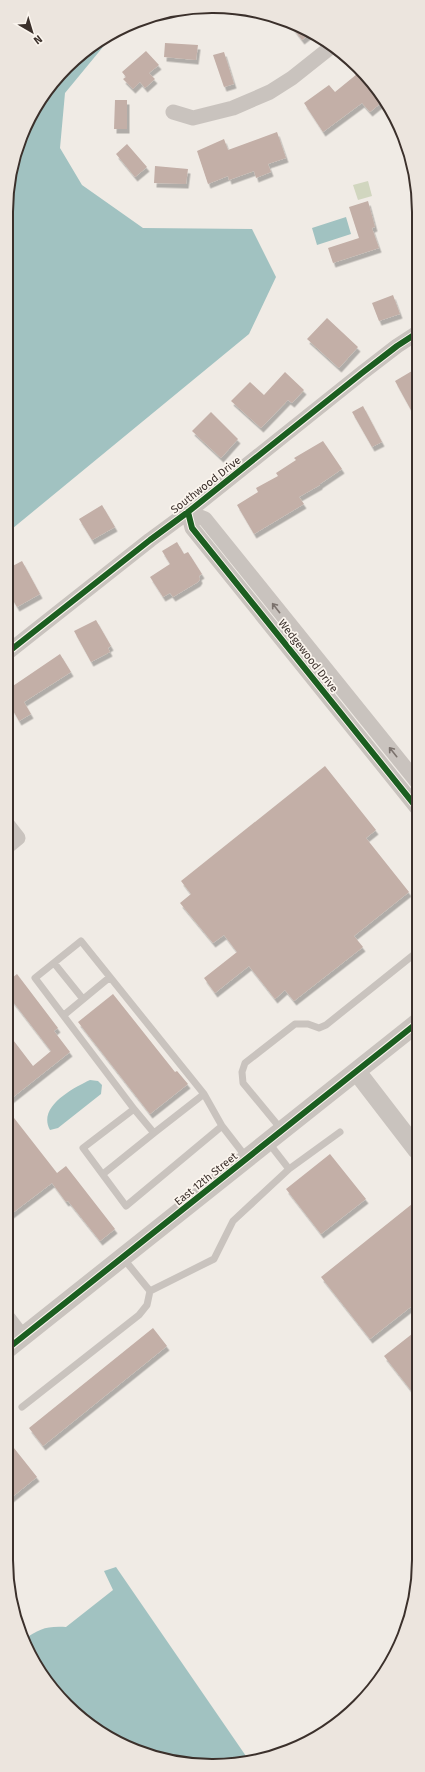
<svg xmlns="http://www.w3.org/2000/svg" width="425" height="1772" viewBox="0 0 425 1772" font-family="'Fira Sans',sans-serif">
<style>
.green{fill:#d1d6bf}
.water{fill:#a1c2c1}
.building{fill:#c3afa7;filter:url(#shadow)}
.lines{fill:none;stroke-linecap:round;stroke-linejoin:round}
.service{stroke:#c9c3be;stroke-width:7}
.minor{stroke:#c9c3be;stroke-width:15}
.tertiary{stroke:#c9c3be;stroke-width:19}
.cycleway-casing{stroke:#fbf5ee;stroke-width:8}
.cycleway{stroke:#1b5e20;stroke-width:6}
.oneway{stroke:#7b726d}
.labels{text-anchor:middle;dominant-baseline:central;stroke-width:3.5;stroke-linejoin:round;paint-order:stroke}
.street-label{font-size:11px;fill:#3b302b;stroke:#fbf5ee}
.rim{fill:none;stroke:#3b302b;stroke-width:2}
</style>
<defs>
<filter id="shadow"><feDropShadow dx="2.5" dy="4.5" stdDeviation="0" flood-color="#0004"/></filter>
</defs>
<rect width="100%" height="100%" fill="#f0ebe5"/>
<path class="green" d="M368,181L372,196L358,200L353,185Z"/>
<path class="water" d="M112,36L65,93L60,148L82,185L143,228L252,229L276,277L249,334L7,533L8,185L34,109L87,49Z
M346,217L351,234L317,245L312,228Z
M90,1080L98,1081L102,1085L101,1094L58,1128L50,1130C37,1107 73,1088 90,1080Z
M116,1567L248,1759L199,1766L121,1745L57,1696L23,1640C40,1629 45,1626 66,1627L113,1590L104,1571Z"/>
<path class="building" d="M289,23L304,27L311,33L302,40Z
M165,43L198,45L196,60L164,57Z
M146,51L159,65L149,73L155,79L145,88L140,82L133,89L123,79L126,77L122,72Z
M224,52L234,84L224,87L213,55Z
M357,74L381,103L370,112L362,103L323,132L304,103L329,85L335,92Z
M115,100H127V129H114Z
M277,132L286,158L268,164L271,172L256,178L254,171L229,180L228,176L208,184L197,151L224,139L228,150Z
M127,144L147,167L135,177L116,154Z
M155,166L188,169L186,184L154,183Z
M368,201L375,227L372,228L379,248L333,263L328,248L359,238L349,207Z
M393,295L400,314L379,321L372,303Z
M327,318L358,347L339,368L307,339Z
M417,368V421L395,381Z
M285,372L304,390L292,403L288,400L261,428L231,401L250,382L264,395Z
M363,406L382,442L372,447L352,412Z
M211,412L238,439L221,458L192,431Z
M323,441L342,469L320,484V485L299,497L304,504L254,534L237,505L258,492L256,488L278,476L276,473L296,460L294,458Z
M102,505L115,527L92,540L79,519Z
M177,542L184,554L188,552L202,574L199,576L200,579L198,582L173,597L170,593L163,597L150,577L170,564L162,551Z
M22,561L40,594L17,607L7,590V569Z
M96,620L111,646L108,648L110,652L91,662L74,631Z
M60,654L71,672L24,702L31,714L19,721L7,700V690Z
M325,766L376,830L366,838L409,892L354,936L363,947L294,1001L285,990L275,999L249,966L215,993L204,978L237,952L224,935L213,943L180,903L191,894L181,881Z
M17,974L58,1028L54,1031L70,1052L7,1102V1032L33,1066L51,1051L7,994V982Z
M113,994L175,1072L177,1071L188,1084L150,1114L78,1022Z
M7,1109L57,1173L66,1166L115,1229L100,1241L68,1201L66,1202L52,1183L6,1218Z
M330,1154L366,1199L321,1234L286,1189Z
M417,1200V1302L370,1339L321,1277Z
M153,1328L167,1346L43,1446L29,1428Z
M417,1330V1398L384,1356Z
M6,1438L37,1477L6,1502Z"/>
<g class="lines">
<path class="service" d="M54,963L83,999
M64,1015L110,977
M134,1109L35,978L81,941L204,1094
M281,1129L243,1083L242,1072L245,1063L295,1024H308L319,1028L326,1025L417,952
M154,1133L204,1094L222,1126
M268,1142L289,1169L340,1132
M103,1174L154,1133L134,1109L83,1148L126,1206L222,1126L246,1157
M123,1258L150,1291L214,1259L233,1221L289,1169
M22,1407L139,1315L147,1305L150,1291"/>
<path class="minor" d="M173,112L193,118L233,108L270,92L292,78L331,47
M188,512L192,528L417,808
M188,512L205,519L417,782
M7,653L150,540L188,512L362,373L397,346L417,333
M7,847L18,838L7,824
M6,1315L23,1337"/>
<path class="tertiary" d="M357,1072L417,1150
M6,1350L417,1023"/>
<defs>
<path id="cycleway" d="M188,512L192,528L417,808
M7,653L150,540L188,512L362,373L397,346L417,333
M6,1350L417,1023"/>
</defs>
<use href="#cycleway" class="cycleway-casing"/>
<use href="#cycleway" class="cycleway"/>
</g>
<defs><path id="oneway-shaft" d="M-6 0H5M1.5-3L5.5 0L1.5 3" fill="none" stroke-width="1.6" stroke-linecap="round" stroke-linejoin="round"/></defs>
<g class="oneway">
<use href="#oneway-shaft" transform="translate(276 608) rotate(-128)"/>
<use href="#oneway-shaft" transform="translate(393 752) rotate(-129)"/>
</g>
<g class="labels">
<g class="street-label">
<text transform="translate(206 485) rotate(-38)">Southwood Drive</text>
<text transform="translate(308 656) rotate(52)">Wedgewood Drive</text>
<text transform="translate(206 1179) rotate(-39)">East 12th Street</text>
</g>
</g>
<path d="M0 0H425V1772H0ZM212 13H213A199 199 0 0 1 412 212V1560A199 199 0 0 1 213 1759H212A199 199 0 0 1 13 1560V212A199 199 0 0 1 212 13Z" fill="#ece5de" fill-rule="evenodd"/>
<path class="rim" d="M212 13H213A199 199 0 0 1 412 212V1560A199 199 0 0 1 213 1759H212A199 199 0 0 1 13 1560V212A199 199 0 0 1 212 13Z"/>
<g transform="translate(32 32) rotate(142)" stroke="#fbf5ee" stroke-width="3" paint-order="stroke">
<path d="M0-3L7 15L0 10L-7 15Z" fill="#3b302b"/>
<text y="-6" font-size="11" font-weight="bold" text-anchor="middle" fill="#3b302b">N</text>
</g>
</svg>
